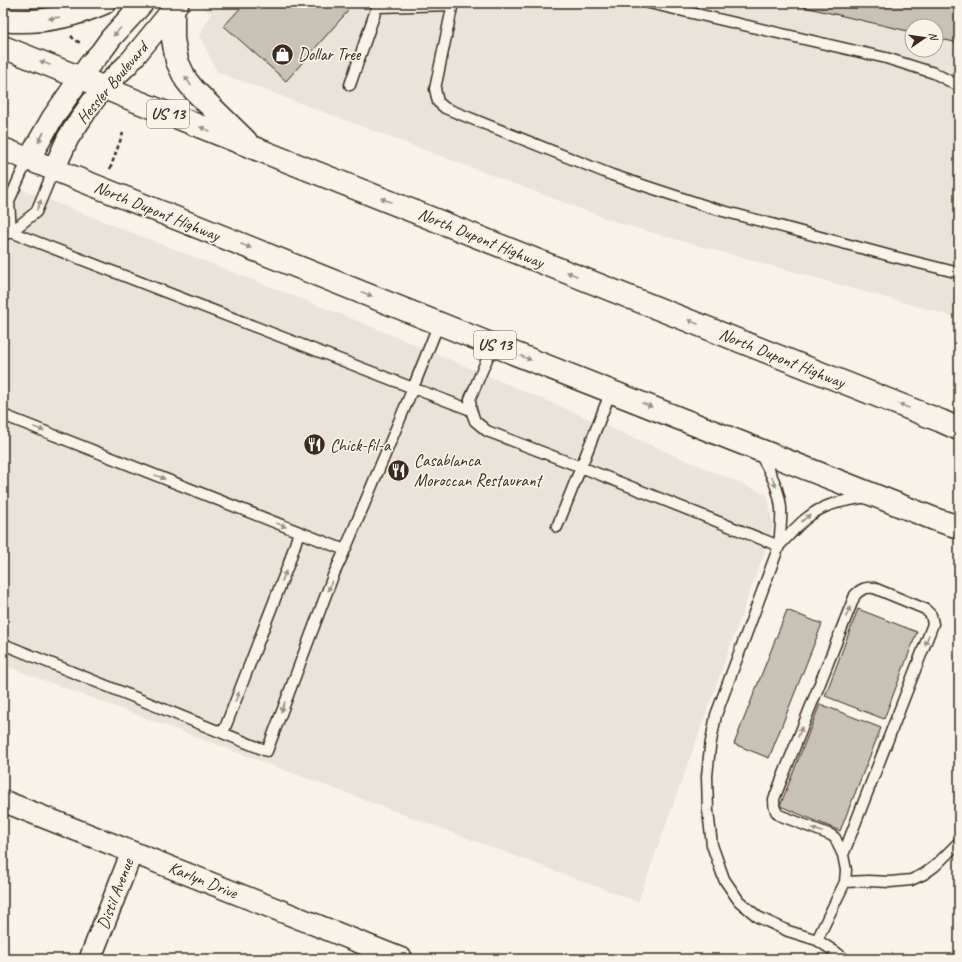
<svg xmlns="http://www.w3.org/2000/svg" width="962" height="962" viewBox="0 0 962 962" font-family="Caveat,sans-serif">
<style>
.built{fill:#e9e4d9;fill-rule:evenodd}
.building{fill:#c8c1b6;stroke:#3b2a1e}
.lines{fill:none;stroke-linecap:round;stroke-linejoin:round}
.lane-casing{stroke:#3b2a1e;stroke-width:13}
.street-casing{stroke:#3b2a1e;stroke-width:24}
.highway-casing{stroke:#3b2a1e;stroke-width:25}
.path{stroke:#3b2a1e;stroke-width:2.5;stroke-dasharray:4 3;stroke-linecap:butt}
.lane{stroke:#f7f3e8;stroke-width:10}
.street{stroke:#f7f3e8;stroke-width:21}
.highway{stroke:#f7f3e8;stroke-width:22}
.oneway{fill:#998e83}
.labels{text-anchor:middle;dominant-baseline:central;stroke-width:3.5;stroke-linejoin:round;paint-order:stroke}
.shield{fill:#f7f3e8;stroke:#73665b;stroke-width:1}
.shield-label{font-size:16px;font-weight:bold;fill:#3b2a1e}
.poi-label{font-size:17px;fill:#3b2a1e;stroke:#f7f3e8;text-anchor:start}
.street-label{font-size:17px;fill:#3b2a1e;stroke:#f7f3e8}
</style>
<rect width="100%" height="100%" fill="#f7f3e8"/>
<filter id="ink" filterUnits="userSpaceOnUse"><feTurbulence type="fractalNoise" baseFrequency=".025" numOctaves="2"/><feDisplacementMap in="SourceGraphic" scale="8" xChannelSelector="R" yChannelSelector="G"/><feConvolveMatrix kernelMatrix="1 2 1 2 8 2 1 2 1" color-interpolation-filters="sRGB"/></filter>
<g filter="url(#ink)">
<path class="built" d="M197,3H959V318L621,224L217,72L199,35L211,14ZM912,26H936V50H912Z
M3,182L373,327L768,495L773,528L638,902L3,665Z"/>
<path class="building" d="M245,3H339L348,11L286,81L224,26Z
M787,3H959V43L936,38V26H912V32Z
M858,609L917,632L884,719L825,696Z
M787,610L822,624L769,758L734,744Z
M820,704L881,728L840,831L780,806Z"/>
<g class="lines">
<defs>
<path id="lane" d="M378,3L377,7L452,5
M453,3L435,89L438,102L445,108L612,175L712,208L891,256L959,273
M649,3L886,58L934,73L959,86
M350,85L377,7
M11,232L9,201L21,174L29,159
M3,235L11,232L36,212L54,169
M439,323L413,388L471,410
M493,345L470,399L471,410L475,421L487,431L581,467L557,527
M611,391L581,467L779,546
M3,415L345,550
M759,453C770,470 779,488 781,508C782,520 780,533 779,546L716,715L710,747L707,776L708,811L712,845L724,879L739,901L758,917L788,931L817,940L837,953L844,959
M779,546C794,530 808,512 830,505C841,501 854,499 867,497
M3,644L267,751L333,576L345,550L413,388L11,232
M223,733L289,563L299,532
M845,882L868,881L890,882L911,880L924,874L935,866L959,842
M817,940L845,882L846,870L843,855L835,838L831,835L779,815C774,810 774,806 774,799L855,595C861,589 865,587 874,588L925,609L931,615L933,624L843,855"/>
<path id="street" d="M29,159L53,117L90,64L101,52L111,38L143,3
M54,169L68,138L90,105L103,88L129,63L178,3
M3,801L402,959
M90,959L132,852"/>
<path id="highway" d="M173,9V39L177,61L186,80L194,90L246,141
M3,20C38,24 72,17 104,3
M3,47L81,78L136,101L941,421L959,429
M3,149L493,345L937,520L959,527"/>
</defs>
<use href="#lane" class="lane-casing"/>
<use href="#street" class="street-casing"/>
<use href="#highway" class="highway-casing"/>
<path class="path" d="M71,36L74,39L82,44
M110,169L123,133"/>
<use href="#lane" class="lane"/>
<use href="#street" class="street"/>
<use href="#highway" class="highway"/>
</g>
<defs><path id="oneway-solid" d="M-6-.8H1V-3.2L6.5 0L1 3.2V.8H-6Z"/></defs>
<g class="oneway">
<use href="#oneway-solid" transform="translate(54 18) rotate(172)"/>
<use href="#oneway-solid" transform="translate(117 32) rotate(132)"/>
<use href="#oneway-solid" transform="translate(45 63) rotate(-158)"/>
<use href="#oneway-solid" transform="translate(188 81) rotate(-124)"/>
<use href="#oneway-solid" transform="translate(205 129) rotate(-158)"/>
<use href="#oneway-solid" transform="translate(41 137) rotate(120)"/>
<use href="#oneway-solid" transform="translate(386 200) rotate(-159)"/>
<use href="#oneway-solid" transform="translate(39 205) rotate(-66)"/>
<use href="#oneway-solid" transform="translate(246 246) rotate(22)"/>
<use href="#oneway-solid" transform="translate(572 274) rotate(-158)"/>
<use href="#oneway-solid" transform="translate(367 294) rotate(22)"/>
<use href="#oneway-solid" transform="translate(693 322) rotate(-158)"/>
<use href="#oneway-solid" transform="translate(526 358) rotate(22)"/>
<use href="#oneway-solid" transform="translate(647 405) rotate(22)"/>
<use href="#oneway-solid" transform="translate(904 406) rotate(-158)"/>
<use href="#oneway-solid" transform="translate(39 429) rotate(22)"/>
<use href="#oneway-solid" transform="translate(160 477) rotate(22)"/>
<use href="#oneway-solid" transform="translate(774 482) rotate(67)"/>
<use href="#oneway-solid" transform="translate(806 518) rotate(-39)"/>
<use href="#oneway-solid" transform="translate(281 525) rotate(22)"/>
<use href="#oneway-solid" transform="translate(284 576) rotate(-69)"/>
<use href="#oneway-solid" transform="translate(330 586) rotate(111)"/>
<use href="#oneway-solid" transform="translate(848 612) rotate(-68)"/>
<use href="#oneway-solid" transform="translate(927 640) rotate(111)"/>
<use href="#oneway-solid" transform="translate(237 697) rotate(-69)"/>
<use href="#oneway-solid" transform="translate(283 707) rotate(111)"/>
<use href="#oneway-solid" transform="translate(800 732) rotate(-68)"/>
<use href="#oneway-solid" transform="translate(817 830) rotate(-159)"/>
</g>
</g>
<defs>
<symbol id="shop-disc" viewBox="-11 -11 22 22"><circle r="9.5" fill="#3b2a1e" stroke="#f7f3e8"/><path d="M-5-2.5h2.3a2.7 3.5 0 0 1 5.4 0H5L5.5 6h-11ZM-1.5-2.5h3a1.5 2.3 0 0 0-3 0Z" fill="#fff"/></symbol>
<symbol id="restaurant-disc" viewBox="-11 -11 22 22"><circle r="9.5" fill="#3b2a1e" stroke="#f7f3e8"/><path d="M-5-6h1v4h1v-4h1v4h1v-4h1v5L-1.5 .5V6h-2V.5L-5-1ZM5-6V6H3V1.5H1.5Q1.5-4 5-6Z" fill="#fff"/></symbol>
</defs>
<g fill-rule="evenodd">
<use href="#shop-disc" x="270" y="42" width="25" height="25"/>
<use href="#restaurant-disc" x="302" y="432" width="25" height="25"/>
<use href="#restaurant-disc" x="386" y="458" width="25" height="25"/>
</g>
<g class="labels">
<g class="shield">
<rect x="147" y="100" width="42" height="28" rx="3"/>
<rect x="474" y="331" width="42" height="28" rx="3"/>
</g>
<g class="shield-label">
<text x="168" y="114">US 13</text>
<text x="495" y="345">US 13</text>
</g>
<g class="poi-label">
<text x="298" y="54">Dollar Tree</text>
<text x="330" y="445">Chick-fil-a</text>
<text x="414" y="460">Casablanca<tspan x="414" dy="20">Moroccan Restaurant</tspan></text>
</g>
<g class="street-label">
<text transform="translate(112 83) rotate(-50)">Hessler Boulevard</text>
<text transform="translate(157 211) rotate(22)">North Dupont Highway</text>
<text transform="translate(481 238) rotate(22)">North Dupont Highway</text>
<text transform="translate(782 358) rotate(22)">North Dupont Highway</text>
<text transform="translate(203 880) rotate(22)">Karlyn Drive</text>
<text transform="translate(115 894) rotate(-69)">Distil Avenue</text>
</g>
</g>
<rect width="962" height="962" fill="none" stroke="#f7f3e8" stroke-width="16"/>
<rect x="8" y="8" width="946" height="946" fill="none" stroke="#3b2a1e" stroke-width="1.5" filter="url(#ink)"/>
<g transform="translate(924 38) rotate(77)"><circle r="19" fill="#f7f3e8" stroke="#aca397"/>
<path d="M0-3L7 15L0 10L-7 15Z" fill="#3b2a1e"/>
<text y="-6" font-size="11" font-weight="bold" text-anchor="middle" fill="#3b2a1e">N</text>
</g>
</svg>
